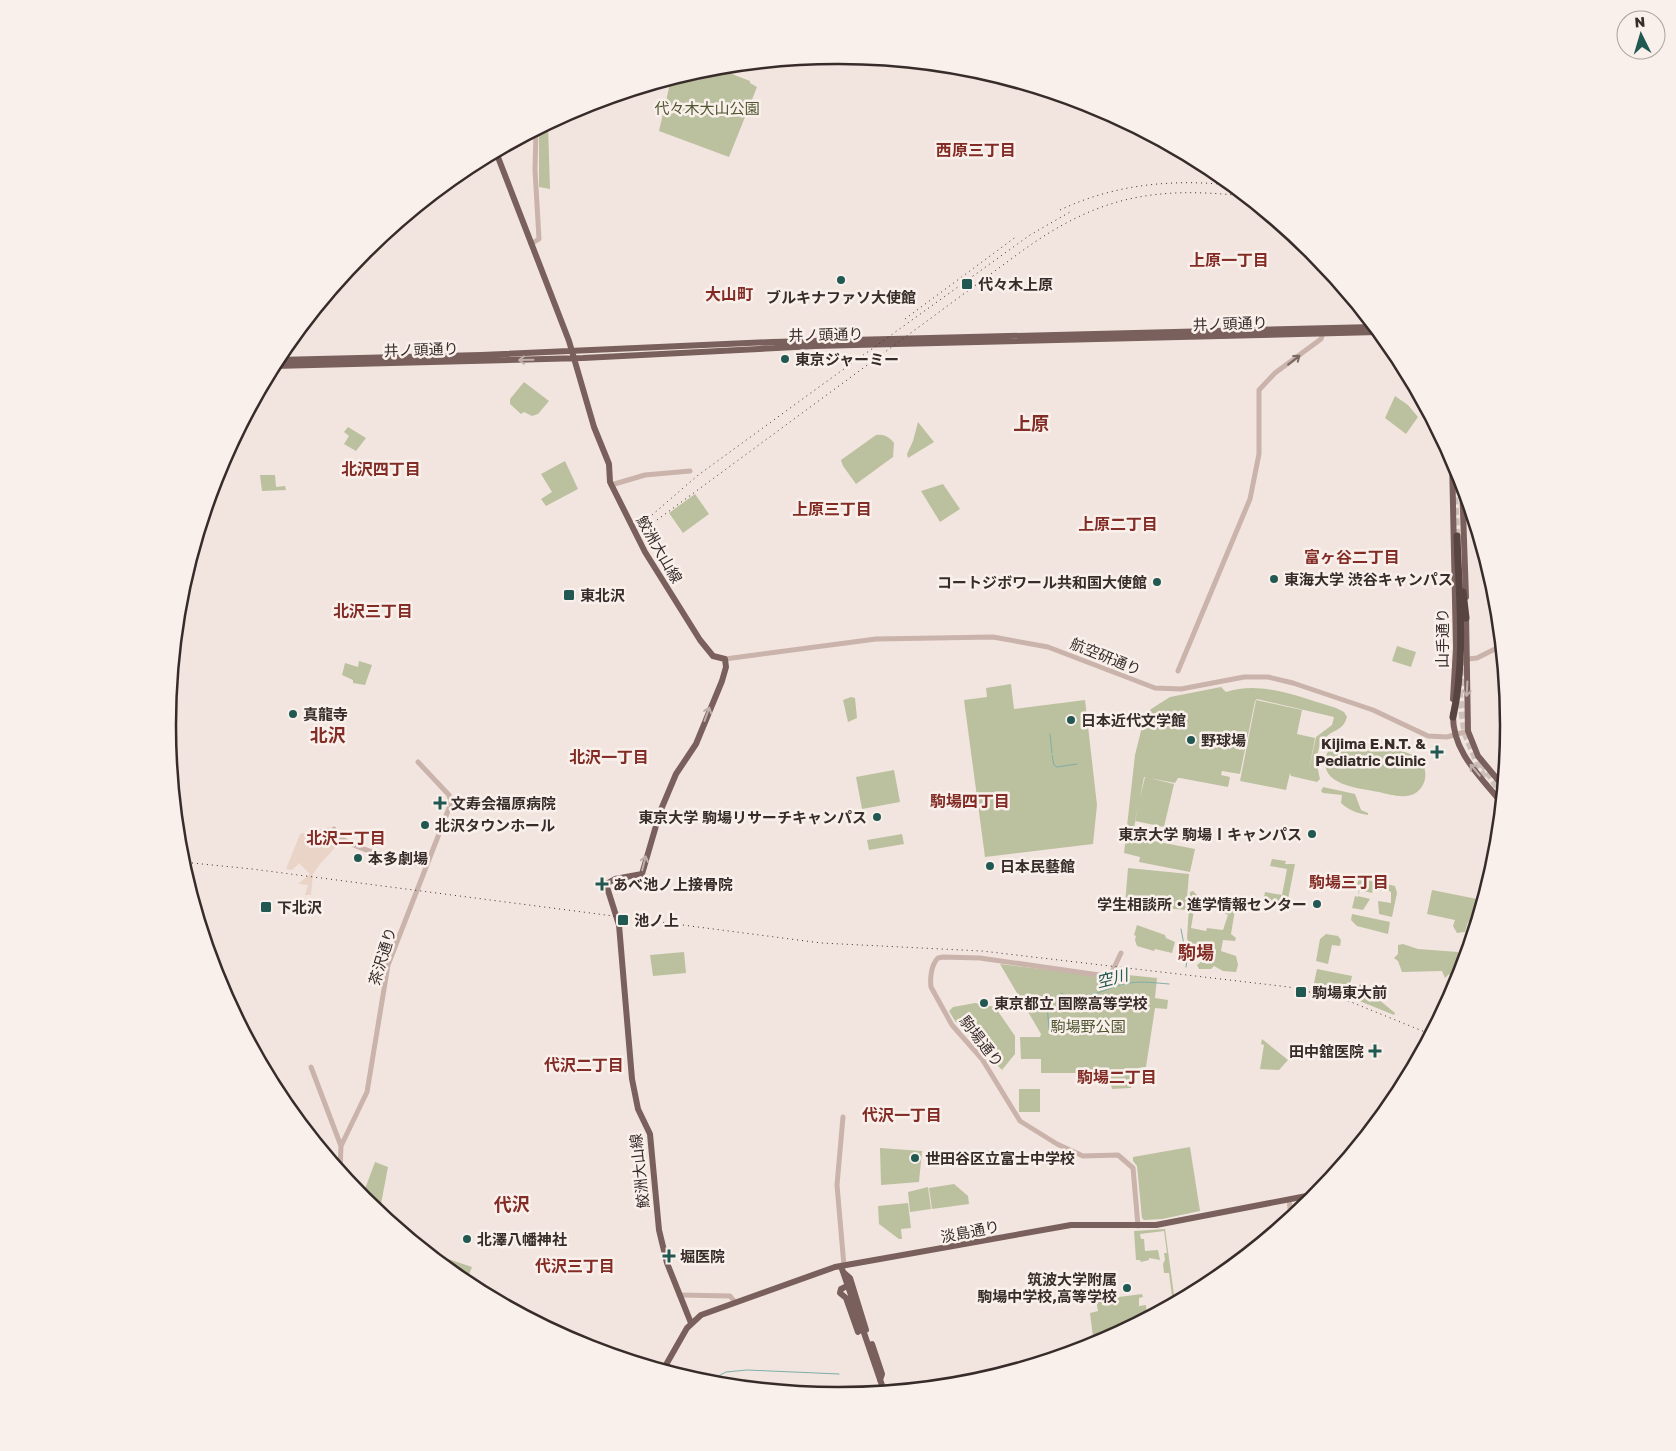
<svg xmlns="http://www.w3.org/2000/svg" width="1676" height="1451" viewBox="0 0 1676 1451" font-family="'Golos Text','Noto Sans JP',sans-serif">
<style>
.green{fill:#bbc09f;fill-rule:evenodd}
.plaza{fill:#e9d4c7}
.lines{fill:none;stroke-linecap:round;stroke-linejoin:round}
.stream{stroke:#7faea7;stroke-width:1}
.highway-tunnel{stroke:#cdc0bb;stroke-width:7;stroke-dasharray:7 3.5;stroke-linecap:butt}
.minor{stroke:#cab3ab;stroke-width:5}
.major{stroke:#79605c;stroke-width:6}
.highway{stroke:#584441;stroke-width:7}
.rail{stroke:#382c2a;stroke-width:1;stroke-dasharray:1 4;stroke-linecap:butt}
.oneway{stroke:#bfafab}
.oneway2{stroke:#7a6964}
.poi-dot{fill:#215851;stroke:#f9f0eb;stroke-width:2}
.labels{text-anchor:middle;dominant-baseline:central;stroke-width:5;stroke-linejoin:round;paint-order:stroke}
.park-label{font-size:15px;fill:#4e552f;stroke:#f9f0eb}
.poi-label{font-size:15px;font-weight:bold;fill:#382c2a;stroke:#f9f0eb;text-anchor:start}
.street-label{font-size:15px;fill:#382c2a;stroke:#f9f0eb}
.neighbourhood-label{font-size:16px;font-weight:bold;fill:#832c26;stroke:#f9f0eb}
.water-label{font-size:16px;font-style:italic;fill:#215851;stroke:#f9f0eb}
.quarter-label{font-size:18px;font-weight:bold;fill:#832c26;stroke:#f9f0eb}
.rim{fill:none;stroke:#382c2a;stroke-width:2.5}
</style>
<rect width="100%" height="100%" fill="#f2e5df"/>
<path class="green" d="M714,67L750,81V83L757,87L729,157L659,131L671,79Z
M548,124L550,189L539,187V129Z
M524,382L549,401L538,414L532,416L524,412L521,414L510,404V399Z
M1395,396L1408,405L1418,417L1406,434L1385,418Z
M918,422L934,442L908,458L907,454L913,441Z
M348,427L366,438L356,451L344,444L349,436L344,432Z
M876,435C885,434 889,437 894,443L893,457L856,484L843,466L841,460Z
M565,461L578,489L546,506L541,499L552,492L541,474Z
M260,475H275L276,487L285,486L286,490L262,491Z
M943,484L960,509L940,522L921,491Z
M695,494L709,514L683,533L669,513Z
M1397,646L1416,652L1411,667L1392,661Z
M359,661L372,665L365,685L353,683V680L342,675L345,663L358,667Z
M1011,684L1014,709L1085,700L1097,805L1093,844L985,857L964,700L987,697L986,688Z
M1221,687L1226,692C1261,680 1302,698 1336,708L1344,712L1347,717C1344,727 1339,729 1331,733C1314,744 1316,763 1320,779L1317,782L1291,776L1290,773L1286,790L1240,781L1256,700L1302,710L1297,734L1315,738L1309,770L1316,737L1332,725L1334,717L1257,699L1255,701L1240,774L1222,771L1221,775L1230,777L1228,787L1180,778H1178L1175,783L1144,777L1140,798L1145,777L1174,784L1164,827L1135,821L1138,806L1134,828L1144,830V839L1195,849L1190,872L1139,862L1140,857L1124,853L1135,755L1144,719L1151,709L1170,697Z
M851,697L855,698L857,718L848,722L843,700Z
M1345,741C1361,741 1408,749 1419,759C1432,772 1424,795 1406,796C1397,797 1388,794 1379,792C1361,788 1319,786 1326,757C1328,747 1336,743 1345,741Z
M894,770L900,802L862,809L856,777Z
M1323,787L1355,794L1361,810L1368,813V815C1357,813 1350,811 1341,803L1342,795L1323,793L1321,791Z
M902,834L904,844L869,850L867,840Z
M1272,859L1286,861L1285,864H1295L1287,904L1285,906L1263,902L1265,892L1282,895L1287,869L1270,866Z
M1128,868L1189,874L1186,910L1125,904Z
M1359,878L1395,886L1397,893L1392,917L1379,914L1378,901L1391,903V892L1384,888L1381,891L1373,889L1372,893L1360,890L1358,896L1370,899L1363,910L1352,908L1355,896L1358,897L1359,889H1361V886L1357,885Z
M1432,890L1482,900L1475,924L1468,922L1465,932L1457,933L1453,926L1455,920L1427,914Z
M1193,891L1198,896L1236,904L1231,934L1236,938L1235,941L1223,940L1221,951L1236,956L1238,965L1236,972L1223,971L1214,966L1211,969H1199L1197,965L1202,961L1191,952L1187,938L1190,892ZM1205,909L1225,910L1224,913L1228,915L1223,930L1207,928L1206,931L1191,928L1194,910Z
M1352,914L1390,922L1388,934L1357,926L1351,920Z
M1137,925L1165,935L1166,938L1175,942L1172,953L1155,949L1154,951L1137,946L1135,940L1136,936L1134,935Z
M1326,934L1338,936L1341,940L1340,946L1332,945L1328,964L1316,961L1320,939Z
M1403,944L1418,949L1458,952L1461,970L1453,971L1459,976L1453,980L1449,974L1445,978L1442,971L1402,972L1398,961L1394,958L1398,954V945Z
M684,952L686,973L653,976L650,955Z
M1000,964L1090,975L1103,980L1118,974L1157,978L1155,998L1168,1000L1167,1009L1155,1008L1146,1067L1138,1068L1131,1088L1112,1089L1108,1073H1041V1059H1021L1020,1037H1040L1041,1034Z
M1317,969L1352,976L1349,990L1314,983Z
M1360,984L1395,1013L1394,1015L1352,998Z
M975,1003L995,1007L1015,1036V1054L1002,1070L955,1021L949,1011L953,1007Z
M1262,1039L1288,1060L1279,1070L1260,1069L1264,1045L1261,1044Z
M1019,1089H1040V1112H1019Z
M1190,1147L1200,1211L1162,1219L1144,1220L1142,1218L1137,1166L1133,1161V1157Z
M880,1148L922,1151L919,1182L881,1185Z
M375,1162L388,1167L381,1204L365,1201L362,1197Z
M954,1184L968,1196L969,1204L932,1209L929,1188Z
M928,1187L931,1209L910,1212L908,1192Z
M908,1203L911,1228L901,1229L902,1239H899L879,1224L878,1206Z
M1165,1229L1174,1295L1172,1296L1169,1273H1164L1163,1264L1165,1260L1164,1253H1167L1164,1231L1140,1234L1141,1239H1144L1145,1251L1158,1250L1160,1260L1149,1258V1260L1141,1262L1140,1260H1136L1134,1231Z
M448,1259L472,1267L468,1277L461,1279L445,1266Z
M1142,1294L1143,1297L1139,1298V1306L1146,1305L1147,1317L1094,1345L1090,1313L1098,1311L1096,1300Z"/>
<path class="plaza" d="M330,827V830L342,840L320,864L313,874L311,895H305L308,885L298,884L310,874L299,863L292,870L286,869L300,834Z"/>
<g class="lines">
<path class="stream" d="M1050,734L1052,753
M1052,755L1054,765L1057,767L1077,764
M1181,929L1187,960L1186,967
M1061,993C1079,1006 1109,986 1129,983C1143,981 1156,983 1169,984
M1034,997L1047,1006L1049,1028
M705,1383L726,1372L747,1370L839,1374"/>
<path class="highway-tunnel" d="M1454,487L1457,536
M1464,658L1465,690
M1459,691L1465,733L1485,781
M1482,763L1502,795"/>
<path class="minor" d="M531,244L539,239L535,170L536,130
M611,485L645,475L690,471
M725,659L876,639L993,637L1048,647L1155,688L1181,689L1244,677H1268L1293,683L1373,710L1428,736L1447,737L1468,731
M1467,659L1477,658L1501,646
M1178,671L1250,499L1259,454V390L1275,373L1321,339L1324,330
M334,829C341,849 407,861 427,865
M1121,953L1112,972L1106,976L980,958L943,957L938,958C931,965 930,978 931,987L952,1025L982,1059L1020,1121L1057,1144L1083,1156L1118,1155L1133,1168L1138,1226
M311,1067L341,1146
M843,1117L837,1185L844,1266
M340,1171L341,1146L367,1092L388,965L451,803L449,795L418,762
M1289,1199L1291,1217
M679,1295L730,1296L735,1302"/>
<path class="major" d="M496,152L569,341L594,427L609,464L610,482L645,552L700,640L713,656L725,659L726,667L722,681L696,744L676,774L660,812L642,874L615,879L606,884L619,925L632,1079L638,1109L650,1134L659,1230L667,1263L691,1323
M277,360L481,355L772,342L1374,327
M274,366L583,358L815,346L1378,332
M1452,458L1456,648L1453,699
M1462,483L1466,597
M1466,614L1468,731L1478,756L1503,786
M1453,714C1452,751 1479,775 1501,802
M841,1266L884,1391
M843,1272L850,1278L866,1330
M847,1286L841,1289L840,1293L846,1298L858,1332
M872,1344L882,1374L880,1380
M663,1370L687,1328L701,1315L835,1267L1071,1225H1156L1317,1194"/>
<path class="highway" d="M1463,592L1466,618
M1453,717C1466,658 1459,597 1457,536"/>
<path class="rail" d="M1060,210C1115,184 1172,179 1231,185
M905,319L1017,236
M652,515L697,476L819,387L1030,235L1070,212
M657,520L1022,251C1097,197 1153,186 1244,196
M182,862L252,869L821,943L982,951L1289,987L1351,1002L1430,1034"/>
</g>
<defs><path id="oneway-shaft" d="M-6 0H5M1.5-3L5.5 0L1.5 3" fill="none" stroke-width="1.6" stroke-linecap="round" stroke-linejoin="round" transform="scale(1.25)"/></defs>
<g class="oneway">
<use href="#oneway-shaft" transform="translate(526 360) rotate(179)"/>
<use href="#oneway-shaft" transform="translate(1467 689) rotate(93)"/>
<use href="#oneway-shaft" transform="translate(707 714) rotate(-70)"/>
<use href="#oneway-shaft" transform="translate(1475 770) rotate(-130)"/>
<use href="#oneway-shaft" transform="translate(644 863) rotate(-76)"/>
</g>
<use class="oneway2" href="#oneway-shaft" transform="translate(1294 360) rotate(-38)"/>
<g class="poi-dot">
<circle cx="841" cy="280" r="5"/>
<rect x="961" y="278" width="12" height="12" rx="2.5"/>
<circle cx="785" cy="359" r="5"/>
<circle cx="1274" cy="579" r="5"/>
<circle cx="1157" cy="582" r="5"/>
<rect x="563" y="589" width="12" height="12" rx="2.5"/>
<circle cx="293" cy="714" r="5"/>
<circle cx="1071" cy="720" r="5"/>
<circle cx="1191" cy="740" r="5"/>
<path d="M1434.5 744.5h5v5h5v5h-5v5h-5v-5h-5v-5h5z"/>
<path d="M437.5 795.5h5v5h5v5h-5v5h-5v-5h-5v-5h5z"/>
<circle cx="877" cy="817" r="5"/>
<circle cx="425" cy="825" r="5"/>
<circle cx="1312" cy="834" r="5"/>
<circle cx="358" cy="858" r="5"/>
<circle cx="990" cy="866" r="5"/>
<path d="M599.5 876.5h5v5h5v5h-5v5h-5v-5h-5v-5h5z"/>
<circle cx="1317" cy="904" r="5"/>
<rect x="260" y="901" width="12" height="12" rx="2.5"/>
<rect x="617" y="914" width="12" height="12" rx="2.5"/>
<rect x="1295" y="986" width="12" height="12" rx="2.5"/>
<circle cx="984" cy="1003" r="5"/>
<path d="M1372.5 1043.5h5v5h5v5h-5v5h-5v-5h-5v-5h5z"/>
<circle cx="915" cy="1158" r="5"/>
<circle cx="467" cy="1239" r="5"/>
<path d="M666.5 1248.5h5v5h5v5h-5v5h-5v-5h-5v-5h5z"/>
<circle cx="1127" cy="1288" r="5"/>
</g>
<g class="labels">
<g class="park-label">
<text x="707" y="108">代々木大山公園</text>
<text x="1088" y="1026">駒場野公園</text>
</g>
<g class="poi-label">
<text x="978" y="284">代々木上原</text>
<text x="841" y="297" text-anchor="middle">ブルキナファソ大使館</text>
<text x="795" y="359">東京ジャーミー</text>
<text x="1284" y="579">東海大学 渋谷キャンパス</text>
<text x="1147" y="582" text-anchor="end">コートジボワール共和国大使館</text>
<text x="580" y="595">東北沢</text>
<text x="303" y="714">真龍寺</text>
<text x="1081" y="720">日本近代文学館</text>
<text x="1201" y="740">野球場</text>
<text x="1426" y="743" text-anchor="end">Kijima E.N.T. &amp;<tspan x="1426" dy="17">Pediatric Clinic</tspan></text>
<text x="451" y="803">文寿会福原病院</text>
<text x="867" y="817" text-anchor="end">東京大学 駒場リサーチキャンパス</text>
<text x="435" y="825">北沢タウンホール</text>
<text x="1302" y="834" text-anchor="end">東京大学 駒場Ⅰキャンパス</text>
<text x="368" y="858">本多劇場</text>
<text x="1000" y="866">日本民藝館</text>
<text x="613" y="884">あべ池ノ上接骨院</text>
<text x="1307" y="904" text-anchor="end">学生相談所・進学情報センター</text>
<text x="277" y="907">下北沢</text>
<text x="634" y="920">池ノ上</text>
<text x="1312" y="992">駒場東大前</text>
<text x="994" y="1003">東京都立 国際高等学校</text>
<text x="1364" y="1051" text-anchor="end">田中舘医院</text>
<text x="925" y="1158">世田谷区立富士中学校</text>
<text x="477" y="1239">北澤八幡神社</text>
<text x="680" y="1256">堀医院</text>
<text x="1117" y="1279" text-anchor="end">筑波大学附属<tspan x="1117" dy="17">駒場中学校,高等学校</tspan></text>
</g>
<g class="street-label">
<text transform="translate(1230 323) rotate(-2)">井ノ頭通り</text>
<text transform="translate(826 334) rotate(-1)">井ノ頭通り</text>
<text transform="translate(421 349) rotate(-2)">井ノ頭通り</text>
<text transform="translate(660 549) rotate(60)">鮫洲大山線</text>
<text transform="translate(1442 638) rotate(-90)">山手通り</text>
<text transform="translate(1106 656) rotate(22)">航空研通り</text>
<text transform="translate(382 956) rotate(-73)">茶沢通り</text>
<text transform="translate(982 1041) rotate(52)">駒場通り</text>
<text transform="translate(639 1171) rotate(-96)">鮫洲大山線</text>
<text transform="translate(970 1231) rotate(-11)">淡島通り</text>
</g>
<g class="neighbourhood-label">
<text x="976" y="150">西原三丁目</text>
<text x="1229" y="260">上原一丁目</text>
<text x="729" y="294">大山町</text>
<text x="381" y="469">北沢四丁目</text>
<text x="832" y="509">上原三丁目</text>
<text x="1118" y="524">上原二丁目</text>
<text x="1352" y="557">富ヶ谷二丁目</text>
<text x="373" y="611">北沢三丁目</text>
<text x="609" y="757">北沢一丁目</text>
<text x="970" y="801">駒場四丁目</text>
<text x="346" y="838">北沢二丁目</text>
<text x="1349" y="882">駒場三丁目</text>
<text x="584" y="1065">代沢二丁目</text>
<text x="1117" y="1077">駒場二丁目</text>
<text x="902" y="1115">代沢一丁目</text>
<text x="575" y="1266">代沢三丁目</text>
</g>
<g class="water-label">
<text transform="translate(1112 978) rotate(-14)">空川</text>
</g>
<g class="quarter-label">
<text x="1031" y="423">上原</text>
<text x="328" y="735">北沢</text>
<text x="1196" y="952">駒場</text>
<text x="512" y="1204">代沢</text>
</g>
</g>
<path d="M0 0H1676V1451H0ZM837 64H839A661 661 0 0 1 1500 725V726A661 661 0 0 1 839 1387H837A661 661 0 0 1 176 726V725A661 661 0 0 1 837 64Z" fill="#f9f0eb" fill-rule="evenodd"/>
<path class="rim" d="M837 64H839A661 661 0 0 1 1500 725V726A661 661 0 0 1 839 1387H837A661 661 0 0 1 176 726V725A661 661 0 0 1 837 64Z"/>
<g transform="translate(1641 35) rotate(355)"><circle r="24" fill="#f9f0eb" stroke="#aca29e"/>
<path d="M0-4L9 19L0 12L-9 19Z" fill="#215851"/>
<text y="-8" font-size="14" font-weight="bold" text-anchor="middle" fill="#382c2a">N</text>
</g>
</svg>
